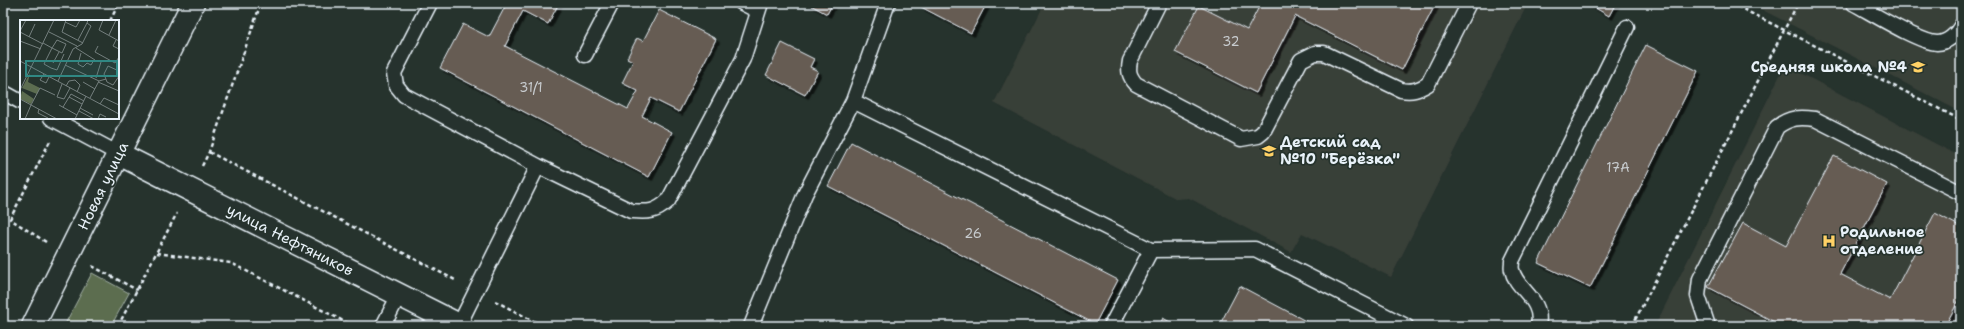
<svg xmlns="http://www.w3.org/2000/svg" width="1964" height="329" viewBox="0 0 1964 329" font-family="'Shantell Sans',sans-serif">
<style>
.built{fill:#393f38}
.green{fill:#5c6d50;stroke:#a2afa4}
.building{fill:#665b53;stroke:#e8f1f8;filter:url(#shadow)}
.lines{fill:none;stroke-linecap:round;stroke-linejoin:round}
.lane-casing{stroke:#e8f1f8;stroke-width:17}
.street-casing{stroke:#e8f1f8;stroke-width:25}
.secondary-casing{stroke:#e8f1f8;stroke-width:25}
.path{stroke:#e8f1f8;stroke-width:2.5;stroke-dasharray:4 3;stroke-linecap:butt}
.lane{stroke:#26332d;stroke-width:14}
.street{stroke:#26332d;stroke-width:22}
.secondary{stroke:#26332d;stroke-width:22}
.labels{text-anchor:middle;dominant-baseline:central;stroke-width:3.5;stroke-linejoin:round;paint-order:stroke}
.number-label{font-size:13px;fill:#c8cccf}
.poi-label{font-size:15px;font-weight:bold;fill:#e8f1f8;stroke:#26332d;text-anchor:start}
.street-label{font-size:15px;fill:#e8f1f8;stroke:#26332d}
.inset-road{fill:none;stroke:#747f7e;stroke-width:1}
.view{fill:#308883;fill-opacity:0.15;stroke:#308883;stroke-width:2}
.inset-edge{fill:none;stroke:#e8f1f8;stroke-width:2}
</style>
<defs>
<filter id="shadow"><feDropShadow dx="3.5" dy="3.5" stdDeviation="0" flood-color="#0009"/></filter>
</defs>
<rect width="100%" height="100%" fill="#26332d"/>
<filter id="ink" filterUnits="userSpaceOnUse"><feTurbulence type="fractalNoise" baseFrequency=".025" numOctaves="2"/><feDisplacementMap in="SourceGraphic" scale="8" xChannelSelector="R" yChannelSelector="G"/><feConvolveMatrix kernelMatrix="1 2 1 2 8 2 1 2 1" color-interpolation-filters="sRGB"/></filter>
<g filter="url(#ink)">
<path class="built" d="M1045,3H1528L1391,277L1302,233L1291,252L1189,198L1177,199L994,103Z
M1749,3H1961V112L1788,23Z
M1785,65L1961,157V326H1655Z"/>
<path class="green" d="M92,273L129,293L111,326H64Z"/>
<path class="building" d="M507,3H559L548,24L523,11L505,46L628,109L638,91L622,83L633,61L627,58L637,38L643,41L659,10L716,39L679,112L651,98L642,116L672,132L649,177L440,68L463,24L489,37Z
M807,3H833L827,14Z
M923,3H987L971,33L921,7Z
M1261,3H1436L1402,70L1295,16L1256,93L1175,52L1199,6L1247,30Z
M1587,3H1616L1609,16Z
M782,43L814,59L810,67L818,71L805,95L766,75Z
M1646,45L1698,71L1590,288L1538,263Z
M851,142L1118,280L1095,324L828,186Z
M1834,156L1887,184L1840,274L1890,300L1935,213L1961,227V296L1945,326H1782L1708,287L1743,223L1786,246Z
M1240,286L1315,326H1219Z
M1163,318L1177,326H1159Z
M1139,321L1149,326H1136Z"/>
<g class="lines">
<defs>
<path id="lane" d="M430,3L394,73L396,85L404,95L538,166L631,211C648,212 655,213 668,201L743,59L761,3
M742,3L758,11
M1159,3L1130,61C1128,71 1129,76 1136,84L1241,139L1258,136L1263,132L1301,60L1315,53H1324L1401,90C1412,92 1418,90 1428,84L1469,3
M1853,3C1872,13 1918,42 1937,43C1947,43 1957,34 1961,26
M585,55L612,3
M3,92L21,102
M853,101L1151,250L1255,249L1406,326
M51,118L119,154
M459,325L538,166
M383,326L399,295
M751,326L805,194L853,101L888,3
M1111,326L1151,250
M1538,326C1544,299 1516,290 1512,270C1511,268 1512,264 1512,261L1627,27
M1708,326L1698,296L1700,279L1777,127C1790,117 1800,117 1815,119L1961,193"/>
<path id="street" d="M119,154L461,326"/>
<path id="secondary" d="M33,326L193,3"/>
</defs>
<use href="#lane" class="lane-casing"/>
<use href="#street" class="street-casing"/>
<use href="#secondary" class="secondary-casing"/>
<path class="path" d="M1731,3L1961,120
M110,21L119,3
M209,152L457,281
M202,166L209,152L261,3
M46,242L10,219L50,141
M157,253L231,263L353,326
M92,266L137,290
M495,301L543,326
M118,326L177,213
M1632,326L1798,3"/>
<use href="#lane" class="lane"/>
<use href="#street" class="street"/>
<use href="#secondary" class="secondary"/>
</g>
</g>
<defs>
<symbol id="school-bare" viewBox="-9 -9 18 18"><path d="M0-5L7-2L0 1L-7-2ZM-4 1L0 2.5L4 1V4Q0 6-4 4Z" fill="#ffd166" stroke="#26332d" stroke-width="2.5" paint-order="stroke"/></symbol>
<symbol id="hospital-bare" viewBox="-9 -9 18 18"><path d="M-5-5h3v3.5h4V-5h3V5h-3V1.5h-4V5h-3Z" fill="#ffd166" stroke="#26332d" stroke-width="2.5" paint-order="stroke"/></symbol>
</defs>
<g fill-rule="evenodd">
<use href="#school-bare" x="1908" y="57" width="20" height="20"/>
<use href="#school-bare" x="1259" y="141" width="20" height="20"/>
<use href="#hospital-bare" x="1819" y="231" width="20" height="20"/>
</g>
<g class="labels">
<g class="number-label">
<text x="1231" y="41">32</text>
<text x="531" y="87">31/1</text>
<text x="1618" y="167">17А</text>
<text x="973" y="233">26</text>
</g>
<g class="poi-label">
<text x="1907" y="67" text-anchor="end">Средняя школа №4</text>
<text x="1280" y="142">Детский сад<tspan x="1280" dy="17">№10 "Берёзка"</tspan></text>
<text x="1840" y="232">Родильное<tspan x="1840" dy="17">отделение</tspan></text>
</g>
<g class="street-label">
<text transform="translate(103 186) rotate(-64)">Новая улица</text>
<text transform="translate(290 240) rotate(27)">улица Нефтяников</text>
</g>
</g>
<g transform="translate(20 20)">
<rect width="99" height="99" fill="#26332d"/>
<path d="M10,53L8,62L20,68L17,74L2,68ZM2,71L14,79L11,84L0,79Z" fill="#5c6d50"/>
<path class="inset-road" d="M46,0L42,12L63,23M83,0L79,10L99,21M45,2L56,7L60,0M0,11L6,0M0,12L23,24M29,12L57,26M89,15L96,0M9,17L15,4M58,20L67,3M96,20L93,26L99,29M0,21L21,29M23,23L32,28L42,33L46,24L37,20L32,28L24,44L31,48L37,50L44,34M78,26L75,32L95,43L99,37M56,28L75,40M61,33L58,44L63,47L67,43L71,45L74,40M0,41L99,94M33,43L39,32M45,45L79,61M99,51L88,46L84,54L87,62L93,65L99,56M24,54L20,60L26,63L29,57M76,58L81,42M38,61L53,29L62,24L71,6L67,3L68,0M63,62L75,69M78,62L99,71M42,64L37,77L44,79L50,68M46,66L49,61L55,60L60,65L57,72M0,70L34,0M49,77L62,84M70,78L79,61L86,59M0,79L37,99M80,84L84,78L99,85M11,85L20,68L35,75M39,85L57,95M43,87L51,74L64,81M60,88L73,95M19,89L18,93L28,98M59,91L74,99M5,99L11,85M55,99L66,76M78,99L80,94L86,97"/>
<path class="view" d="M6,41H97V56H6Z"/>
<rect width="99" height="99" class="inset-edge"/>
</g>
<rect width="1964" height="329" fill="none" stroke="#26332d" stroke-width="16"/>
<rect x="8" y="8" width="1948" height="313" fill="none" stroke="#e8f1f8" stroke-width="1.5" filter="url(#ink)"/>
</svg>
